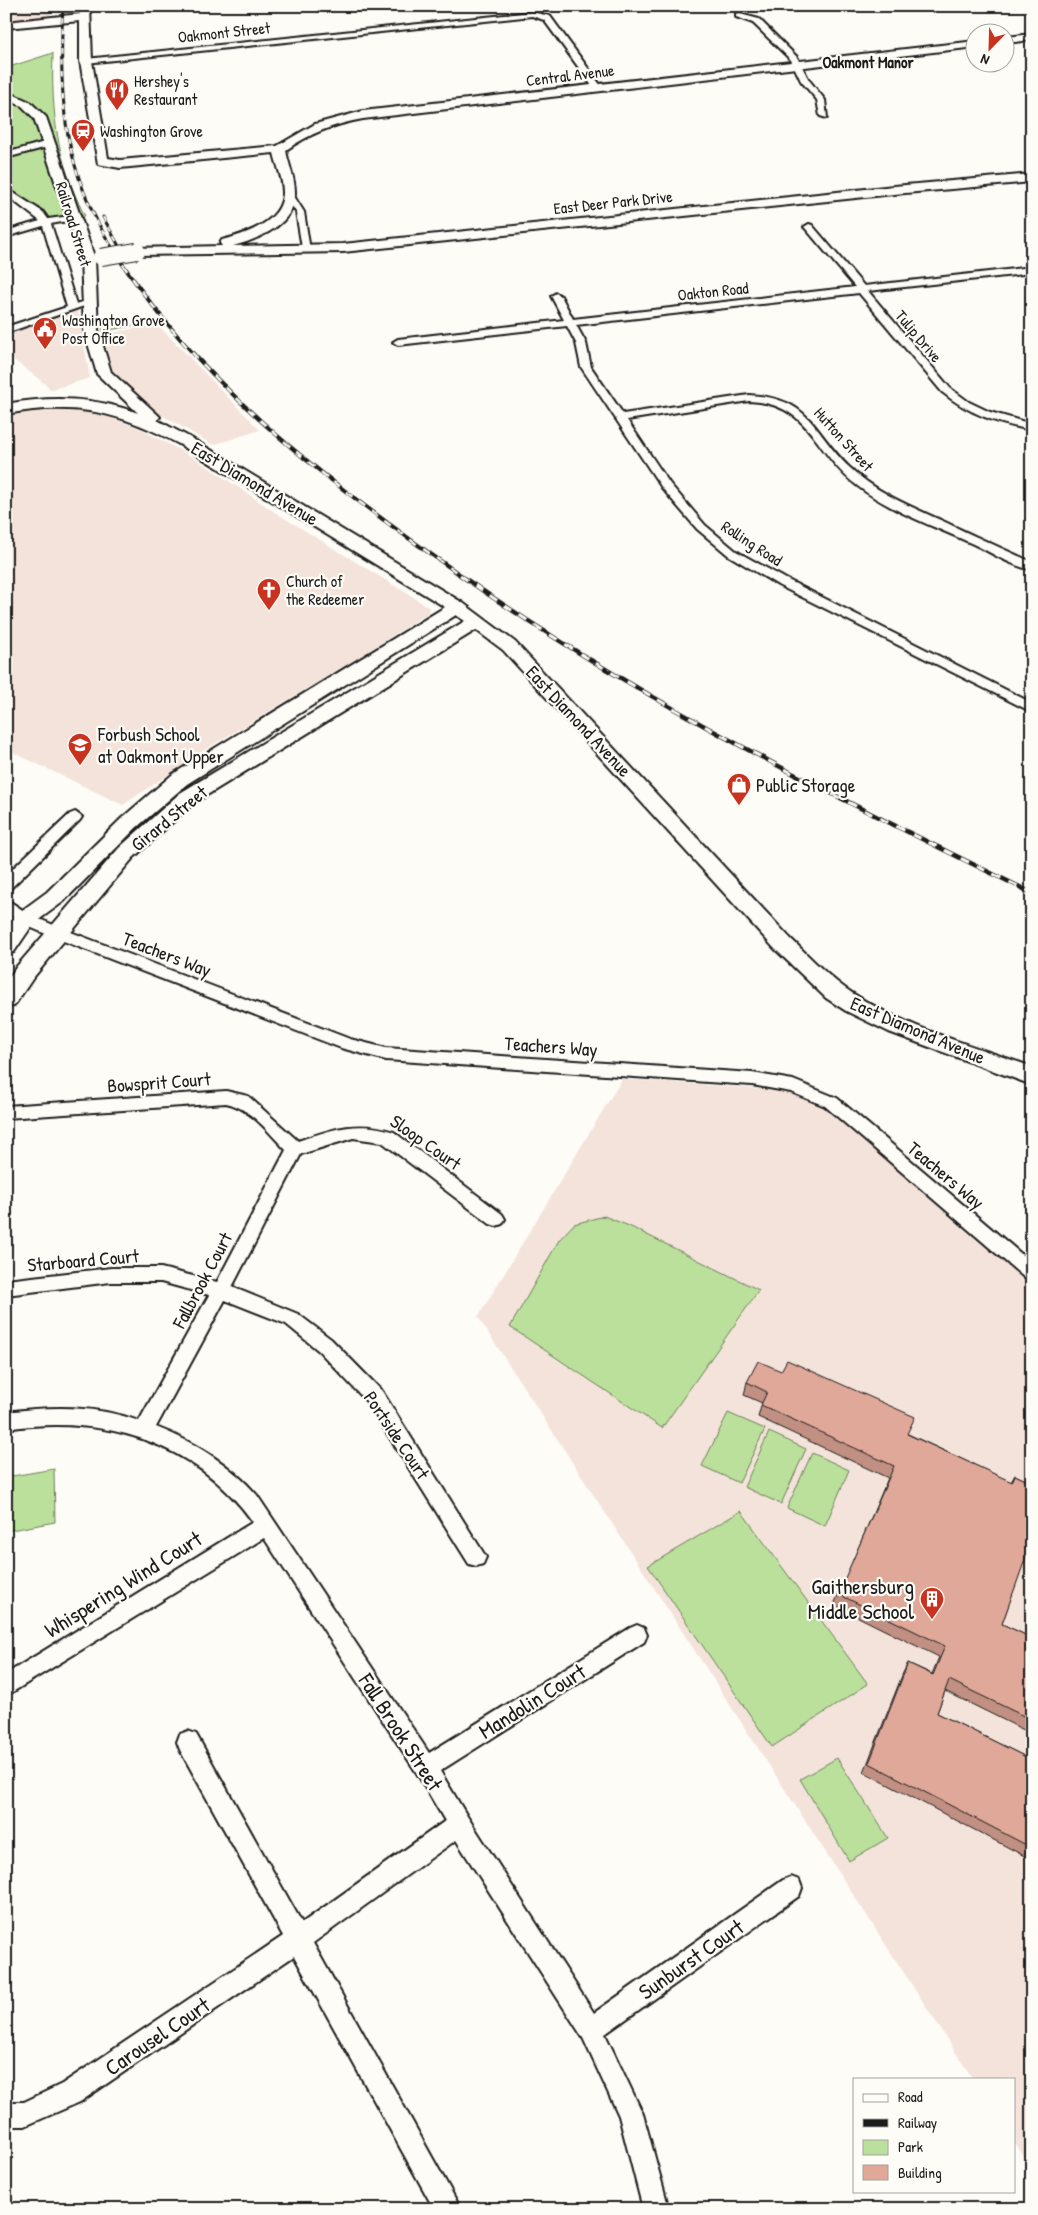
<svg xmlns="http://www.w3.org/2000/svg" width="1038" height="2215" viewBox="0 0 1038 2215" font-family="'Patrick Hand',sans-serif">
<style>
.built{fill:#f4e3da}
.green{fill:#bbe09b;stroke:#6c7e5c}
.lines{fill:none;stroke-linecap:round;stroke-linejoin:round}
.street-casing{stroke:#1c1c1c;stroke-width:4}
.secondary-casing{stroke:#1c1c1c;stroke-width:4}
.street{fill:#fdfcf7;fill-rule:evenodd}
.secondary{fill:#fdfcf7;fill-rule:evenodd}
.rail-far2-casing{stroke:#1c1c1c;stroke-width:3}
.rail-far1-casing{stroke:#1c1c1c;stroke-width:4}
.rail-casing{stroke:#1c1c1c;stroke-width:4.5}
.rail-far2{stroke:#fdfcf7;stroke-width:2;stroke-dasharray:5.5;stroke-linecap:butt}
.rail-far1{stroke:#fdfcf7;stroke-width:2.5;stroke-dasharray:8;stroke-linecap:butt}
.rail{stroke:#fdfcf7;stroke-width:3;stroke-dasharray:9;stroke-linecap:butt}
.secondary-bridge-far1-casing{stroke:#1c1c1c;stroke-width:14;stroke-linecap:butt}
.secondary-bridge-casing{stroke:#1c1c1c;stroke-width:18;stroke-linecap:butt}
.secondary-bridge-far1{stroke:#fdfcf7;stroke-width:12}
.secondary-bridge{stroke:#fdfcf7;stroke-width:16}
.wall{fill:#c19083;stroke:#1c1c1c}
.building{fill:#e0a898;stroke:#1c1c1c}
.labels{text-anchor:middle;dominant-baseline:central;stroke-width:4.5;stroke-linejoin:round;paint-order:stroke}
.far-street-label{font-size:16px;fill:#1c1c1c;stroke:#fdfcf7}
.far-neighbourhood-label{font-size:16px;font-weight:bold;fill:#1c1c1c;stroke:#fdfcf7}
.far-poi-label{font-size:16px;fill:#1c1c1c;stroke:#fdfcf7;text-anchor:start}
.street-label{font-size:19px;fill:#1c1c1c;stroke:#fdfcf7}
.poi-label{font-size:19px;fill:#1c1c1c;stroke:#fdfcf7;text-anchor:start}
.near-street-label{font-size:22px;fill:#1c1c1c;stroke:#fdfcf7}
.near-poi-label{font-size:22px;fill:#1c1c1c;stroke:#fdfcf7;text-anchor:end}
</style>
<rect width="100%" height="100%" fill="#fdfcf7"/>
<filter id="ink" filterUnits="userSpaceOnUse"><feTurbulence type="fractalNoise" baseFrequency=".02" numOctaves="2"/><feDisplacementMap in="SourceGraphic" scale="10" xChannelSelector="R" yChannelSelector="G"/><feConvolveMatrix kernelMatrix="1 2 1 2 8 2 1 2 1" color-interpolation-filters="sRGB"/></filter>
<g filter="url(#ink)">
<path class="built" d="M6,6H51L50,18L6,24Z
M78,310L90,378L50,390L48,386L6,354V333Z
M157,324L260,430L213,445L141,403L120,382L112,371L107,356L106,334Z
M62,409L85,410L110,417L141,429L196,459L276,513L413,597L429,608L428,613L356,659L203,751L123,805L6,749V416L36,410Z
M622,1079L792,1091L826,1106L1032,1283V2168L1014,2142V2079H973L478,1317Z"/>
<path class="green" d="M53,53C51,113 57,162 85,216L49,220L6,189V68Z
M125,317L132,326L103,331L101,321Z
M604,1216L629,1226L759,1290L662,1428L510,1327L559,1240L574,1224Z
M728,1413L765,1429L739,1483L702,1466Z
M769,1432L806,1449L781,1504L744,1487Z
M812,1453L849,1470L825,1526L787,1508Z
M54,1469L55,1522L6,1531V1477Z
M741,1511L868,1684L772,1747L648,1566Z
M837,1758L888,1838L849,1861L800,1779Z"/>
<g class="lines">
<defs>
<path id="street" d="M532,12L550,16L601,86V90H595L544,20L532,16L86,63L82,61L86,59Z
M736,13L759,19L797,57L809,80L825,100L827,118L820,116L817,100L801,81L791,60L753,23L736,17Z
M48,141L51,142V146L6,158V153Z
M6,188L43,212L48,219L78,215V219L51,224L76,304L82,302L87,305L6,333V327L67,307L43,226L6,237V231L40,221L6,195Z
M286,193H292L304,212L310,250L302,248L296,212L285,195Z
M809,224L812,225L864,286L1032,267V273L868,291L950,388L969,402L990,412L1032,424V430C998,424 969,414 942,392L859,293L576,325L586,343L591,367L623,414L749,395C811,398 811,430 849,467C876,493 912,507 945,522C974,536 1003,549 1032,562V570C1012,566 992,553 973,544C934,526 889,511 855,484C813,451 811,404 749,401L627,420L670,484L705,525L736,551L786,579L1032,703V712L778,585L728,555L697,529L662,488L581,367L576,343L567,326L398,345L393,342L398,339L564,320L551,296L556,293L561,296L573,319L855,287L806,229L804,227Z
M75,812L82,817L80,820L11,888L6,889V875L70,814Z
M6,899L30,915L63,929L350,1039L386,1048L752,1073L793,1080L837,1098L1032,1263V1281L1026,1279L825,1106L791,1092L752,1085L386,1060L341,1048L53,937L20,923L6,912Z
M226,1091L248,1096L298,1141C333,1129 357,1120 394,1132L502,1214L505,1219L502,1224L496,1226L490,1224L382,1142L353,1138L301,1154L232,1287L298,1314L331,1339L382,1391L486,1557L483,1564L476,1566L469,1564L368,1403L319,1351L286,1324L225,1300L156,1427C193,1441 231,1465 257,1495L429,1753L630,1628L637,1625L644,1628L647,1635L644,1642L440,1771L467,1816L594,2013L783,1880L791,1877L799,1880L802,1888L799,1896L605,2034L643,2114L669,2209H643L619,2116L583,2038L456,1840L313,1943L461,2209H434L294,1956L80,2102L25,2126H6V2102H24L62,2084L283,1936L180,1750L177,1742L180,1734L188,1731L196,1734L302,1923L445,1821L418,1775L264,1538L6,1696V1674L253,1522C195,1441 102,1414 6,1429V1412C51,1406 96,1405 139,1421L209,1295L161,1282H111L6,1295V1280L111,1268H161L217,1282L286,1150C269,1133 251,1108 226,1103L6,1118V1106Z"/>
<path id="secondary" d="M80,6H90L92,61L108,158L120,160L277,146L315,124L363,111L976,41V47L363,119C335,124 310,133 286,150C288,164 295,177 295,192C296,224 259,239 233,246L343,244L894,186L1032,174V182L894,194L343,252L138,255L133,254L131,251L133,248L222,246L220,243L222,240C246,234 283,222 283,192C283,179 277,166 274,153L120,168L98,164L80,61V21L6,28V22L80,14Z
M1032,34V40L1006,43V37Z
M6,91L30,102L46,117L95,259L98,330L111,372L157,414L160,417L157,420L191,438L463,603L515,642L790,938C810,957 829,978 852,993C906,1028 972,1045 1032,1067V1085L889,1032L846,1011L826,998L774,948L503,650L476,630L194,803L133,858L33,978L14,1006L6,1008V982L17,966L119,848L180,793L465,621L456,615L187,784L136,828L63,902L33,924L14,952L6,954V929L17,914L47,892L122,818L173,774L445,607L179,444C120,412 74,401 6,414V404C52,396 94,397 138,413L97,374L84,330L81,259L34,118L22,106L6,99Z"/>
</defs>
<use href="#street" class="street-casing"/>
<use href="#secondary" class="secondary-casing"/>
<use href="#street" class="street"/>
<use href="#secondary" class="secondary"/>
<defs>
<path id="rail-far2" d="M63,6C58,98 63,172 115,252
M103,217L120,248"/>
<path id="rail-far1" d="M114,251C201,387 331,485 462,576"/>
<path id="rail" d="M460,575C639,700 836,798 1032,893"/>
</defs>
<use href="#rail-far2" class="rail-far2-casing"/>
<use href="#rail-far1" class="rail-far1-casing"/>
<use href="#rail" class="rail-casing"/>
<use href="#rail-far2" class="rail-far2"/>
<use href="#rail-far1" class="rail-far1"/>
<use href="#rail" class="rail"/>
<defs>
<path id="secondary-bridge-far1" d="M129,252L138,251"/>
<path id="secondary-bridge" d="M101,257L137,251"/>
</defs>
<use href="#secondary-bridge-far1" class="secondary-bridge-far1-casing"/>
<use href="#secondary-bridge" class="secondary-bridge-casing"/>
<use href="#secondary-bridge-far1" class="secondary-bridge-far1"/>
<use href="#secondary-bridge" class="secondary-bridge"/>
</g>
<path class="wall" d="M747,1382L908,1434L1011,1482L1015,1475L1032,1483V1554L1027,1552L1002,1624L1032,1638V1734L945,1691L937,1713L1032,1760V1860L864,1772L903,1673L908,1663L932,1674L939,1657L834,1605L888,1478L758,1417L762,1403L744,1395Z"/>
<path class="building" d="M787,1360L915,1417L907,1434L1012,1482L1015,1475L1032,1483V1540L1002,1624L1032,1638V1720L949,1680L937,1713L1032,1760V1848L869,1763L908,1663L933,1675L945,1646L838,1594L894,1466L761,1405L767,1392L747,1382L758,1361L781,1371Z"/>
</g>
<defs>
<symbol id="restaurant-pin" viewBox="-11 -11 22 30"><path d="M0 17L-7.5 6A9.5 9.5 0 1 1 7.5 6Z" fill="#c8321e" stroke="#fdfcf7"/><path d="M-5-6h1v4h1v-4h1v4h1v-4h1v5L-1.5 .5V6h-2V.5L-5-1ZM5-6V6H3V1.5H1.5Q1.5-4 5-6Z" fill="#fff"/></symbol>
<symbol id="station-pin" viewBox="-11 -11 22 30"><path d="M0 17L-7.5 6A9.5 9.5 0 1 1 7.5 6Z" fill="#c8321e" stroke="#fdfcf7"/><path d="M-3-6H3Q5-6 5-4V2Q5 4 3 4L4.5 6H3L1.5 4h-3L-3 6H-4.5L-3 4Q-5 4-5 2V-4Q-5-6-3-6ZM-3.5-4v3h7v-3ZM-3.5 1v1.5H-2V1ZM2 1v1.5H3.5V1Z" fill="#fff"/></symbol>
<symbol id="civic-pin" viewBox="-11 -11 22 30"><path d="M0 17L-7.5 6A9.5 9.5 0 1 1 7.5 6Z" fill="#c8321e" stroke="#fdfcf7"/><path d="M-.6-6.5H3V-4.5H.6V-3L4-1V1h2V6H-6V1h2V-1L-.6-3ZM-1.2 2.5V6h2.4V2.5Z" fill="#fff"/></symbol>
<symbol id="church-pin" viewBox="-11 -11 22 30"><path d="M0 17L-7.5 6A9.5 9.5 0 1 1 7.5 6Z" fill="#c8321e" stroke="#fdfcf7"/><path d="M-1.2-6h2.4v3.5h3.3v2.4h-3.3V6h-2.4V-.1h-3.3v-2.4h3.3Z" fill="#fff"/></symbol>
<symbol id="school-pin" viewBox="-11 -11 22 30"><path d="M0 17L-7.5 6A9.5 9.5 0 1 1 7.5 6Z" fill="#c8321e" stroke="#fdfcf7"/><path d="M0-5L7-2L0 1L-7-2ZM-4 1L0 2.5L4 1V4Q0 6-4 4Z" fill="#fff"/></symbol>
<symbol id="shop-pin" viewBox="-11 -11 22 30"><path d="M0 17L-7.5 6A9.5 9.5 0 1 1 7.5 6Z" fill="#c8321e" stroke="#fdfcf7"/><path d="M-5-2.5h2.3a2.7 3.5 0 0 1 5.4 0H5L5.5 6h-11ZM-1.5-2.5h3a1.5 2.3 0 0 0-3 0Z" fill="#fff"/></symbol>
<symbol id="building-pin" viewBox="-11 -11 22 30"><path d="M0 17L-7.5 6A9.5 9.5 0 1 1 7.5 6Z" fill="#c8321e" stroke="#fdfcf7"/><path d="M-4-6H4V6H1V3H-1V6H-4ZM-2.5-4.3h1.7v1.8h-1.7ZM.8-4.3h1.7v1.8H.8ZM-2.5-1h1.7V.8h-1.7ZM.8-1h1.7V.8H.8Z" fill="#fff"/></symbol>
</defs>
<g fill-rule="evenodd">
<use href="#restaurant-pin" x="103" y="76" width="28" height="38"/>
<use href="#station-pin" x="69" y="117" width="28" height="38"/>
<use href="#civic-pin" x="31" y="315" width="28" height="38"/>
<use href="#church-pin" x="255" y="576" width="28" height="38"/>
<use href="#school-pin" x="66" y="731" width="28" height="38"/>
<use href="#shop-pin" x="725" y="771" width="28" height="38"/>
<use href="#building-pin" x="918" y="1585" width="28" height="38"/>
</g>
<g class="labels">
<g class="far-street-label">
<text transform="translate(224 32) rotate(-6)">Oakmont Street</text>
<text transform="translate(570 75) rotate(-7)">Central Avenue</text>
<text transform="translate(613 202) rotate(-6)">East Deer Park Drive</text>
<text transform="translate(74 224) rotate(73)">Railroad Street</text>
<text transform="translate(713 291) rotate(-6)">Oakton Road</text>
<text transform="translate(919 336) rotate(50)">Tulip Drive</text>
<text transform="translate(844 439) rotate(48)">Hutton Street</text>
<text transform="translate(752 543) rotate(33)">Rolling Road</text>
</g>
<g class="far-neighbourhood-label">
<text x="868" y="62">Oakmont Manor</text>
</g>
<g class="far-poi-label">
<text x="134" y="81">Hershey's<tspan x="134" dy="18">Restaurant</tspan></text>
<text x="100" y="131">Washington Grove</text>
<text x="62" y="320">Washington Grove<tspan x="62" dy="18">Post Office</tspan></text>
<text x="286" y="581">Church of<tspan x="286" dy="18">the Redeemer</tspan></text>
</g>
<g class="street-label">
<text transform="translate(255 483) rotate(31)">East Diamond Avenue</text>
<text transform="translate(579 721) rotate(47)">East Diamond Avenue</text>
<text transform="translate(169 818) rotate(-39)">Girard Street</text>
<text transform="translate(167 954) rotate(21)">Teachers Way</text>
<text transform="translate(918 1030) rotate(23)">East Diamond Avenue</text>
<text transform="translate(551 1046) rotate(4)">Teachers Way</text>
<text transform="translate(159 1082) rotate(-4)">Bowsprit Court</text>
<text transform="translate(426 1142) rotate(35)">Sloop Court</text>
<text transform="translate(946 1175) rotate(40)">Teachers Way</text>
<text transform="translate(83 1260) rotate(-5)">Starboard Court</text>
<text transform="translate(202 1280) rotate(-62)">Fallbrook Court</text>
<text transform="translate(397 1435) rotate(56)">Portside Court</text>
</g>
<g class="poi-label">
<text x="98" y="734">Forbush School<tspan x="98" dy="22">at Oakmont Upper</tspan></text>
<text x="756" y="785">Public Storage</text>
</g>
<g class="near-street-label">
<text transform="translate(123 1584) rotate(-32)">Whispering Wind Court</text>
<text transform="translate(532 1701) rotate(-32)">Mandolin Court</text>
<text transform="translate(401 1732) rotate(57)">Fall Brook Street</text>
<text transform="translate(691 1959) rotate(-35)">Sunburst Court</text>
<text transform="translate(157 2036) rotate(-34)">Carousel Court</text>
</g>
<g class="near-poi-label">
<text x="914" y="1586">Gaithersburg<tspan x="914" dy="25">Middle School</tspan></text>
</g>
</g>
<rect width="1038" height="2215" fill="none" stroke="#fdfcf7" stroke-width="25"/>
<rect x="12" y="12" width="1013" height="2190" fill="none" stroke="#1c1c1c" stroke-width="2" filter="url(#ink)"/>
<rect x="853" y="2078" width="162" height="115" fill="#fdfcf7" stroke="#a3a29f"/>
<rect x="863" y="2094" width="25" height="8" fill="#fdfcf7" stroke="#a3a29f"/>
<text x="898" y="2102" font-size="15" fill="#1c1c1c">Road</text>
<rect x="863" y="2119" width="25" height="8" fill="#1c1c1c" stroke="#a3a29f"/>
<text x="898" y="2128" font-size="15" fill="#1c1c1c">Railway</text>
<rect x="863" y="2140" width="25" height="15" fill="#bbe09b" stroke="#a3a29f"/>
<text x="898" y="2152" font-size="15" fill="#1c1c1c">Park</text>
<rect x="863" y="2165" width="25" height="15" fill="#e0a898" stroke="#a3a29f"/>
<text x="898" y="2178" font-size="15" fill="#1c1c1c">Building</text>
<g transform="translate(990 48) rotate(203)"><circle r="24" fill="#fdfcf7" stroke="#a3a29f"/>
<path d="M0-4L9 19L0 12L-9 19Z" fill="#c8321e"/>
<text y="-8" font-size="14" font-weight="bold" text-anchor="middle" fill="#1c1c1c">N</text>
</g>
</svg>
